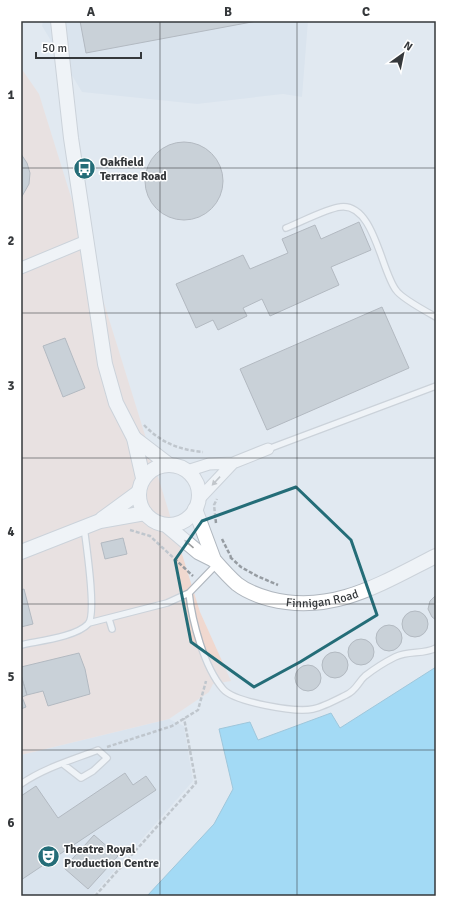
<svg xmlns="http://www.w3.org/2000/svg" width="457" height="917" viewBox="0 0 457 917" font-family="Signika,sans-serif">
<style>
.built{fill:#d1deec}
.industrial{fill:#f0d8cf}
.water{fill:#57c7fa;stroke:#4d9cc1}
.building{fill:#acb3bb;stroke:#787f87}
.lines{fill:none;stroke-linecap:round;stroke-linejoin:round}
.service-casing{stroke:#b0b7bf;stroke-width:8}
.minor-casing{stroke:#b0b7bf;stroke-width:13}
.tertiary-casing{stroke:#b0b7bf;stroke-width:16}
.path{stroke:#969ca2;stroke-width:2.5;stroke-dasharray:4 2;stroke-linecap:butt}
.service{stroke:#fff;stroke-width:5.5}
.minor{stroke:#fff;stroke-width:11}
.tertiary{stroke:#fff;stroke-width:14}
.oneway{fill:#9a9c9d}
.marked{fill:none;stroke:#246d78;stroke-width:3;stroke-linejoin:round}
.grid{fill:none;stroke:#35383b;stroke-width:1;stroke-opacity:0.55}
.labels{text-anchor:middle;dominant-baseline:central;stroke-width:3;stroke-linejoin:round;paint-order:stroke}
.poi-label{font-size:12px;font-weight:bold;fill:#35383b;stroke:#fff;text-anchor:start}
.street-label{font-size:12px;fill:#35383b;stroke:#fff}
.neatline{fill:none;stroke:#35383b;stroke-width:1.5}
.grid-label{font-size:13px;text-anchor:middle;font-weight:bold;fill:#35383b}
</style>
<rect width="100%" height="100%" fill="#e1e9f1"/>
<path class="built" d="M43,21H308L302,97L283,94L197,104L82,92L42,26Z
M169,719L184,726L193,781L92,896H21V755Z"/>
<path class="industrial" d="M21,68L39,94L200,612L231,681L213,684L209,692L169,719L21,755Z"/>
<path class="water" d="M436,667V896H147L214,824L233,789L219,729L250,722L258,740L331,713L340,728Z"/>
<path class="building" d="M80,21H257L86,53Z
M145 181a39 39 0 1 1 78 0a39 39 0 1 1-78 0Z
M21,154L27,163L30,173L29,184L21,198Z
M359,222L371,250L331,267L339,285L270,316L262,299L243,308L247,316L218,330L213,320L196,328L176,284L243,255L250,269L288,253L282,239L315,225L321,239Z
M382,307L409,368L267,430L240,369Z
M65,338L85,388L63,397L43,346Z
M123,538L127,554L105,559L101,543Z
M24,589L33,624L21,627V590Z
M436,595V620L432,617L428,609L430,601Z
M402 624a13 13 0 1 1 26 0a13 13 0 1 1-26 0Z
M376 638a13 13 0 1 1 26 0a13 13 0 1 1-26 0Z
M348 652a13 13 0 1 1 26 0a13 13 0 1 1-26 0Z
M322 665a13 13 0 1 1 26 0a13 13 0 1 1-26 0Z
M79,653L85,669L90,694L48,706L43,691L27,695L21,675V667Z
M295 678a13 13 0 1 1 26 0a13 13 0 1 1-26 0Z
M21,675L27,695L22,697L26,707L21,709Z
M125,773L133,785L146,776L156,790L21,880V796L36,786L58,818Z
M94,835L118,856L88,889L64,868Z"/>
<g class="lines">
<defs>
<path id="service" d="M286,228C299,223 328,208 340,207C374,202 381,271 396,290C401,298 427,312 436,317
M268,449L436,386
M217,564L189,593C192,621 204,667 223,689C234,702 296,713 313,709C323,707 336,700 346,695C357,690 358,682 365,676C374,669 385,662 395,657C409,650 423,655 436,648
M109,619L112,629
M89,623L167,603L189,593
M21,645C38,641 76,637 88,624C97,615 86,543 84,527
M21,784C44,768 72,760 98,750L107,758L93,771L81,778L63,764"/>
<path id="minor" d="M21,268L86,241
M187,471L209,464L233,463L268,449
M199,499L233,463"/>
<g id="tertiary">
<path d="M58,21L71,138L105,364L116,403L134,438L143,478"/>
<path d="M134,438L168,464"/>
<circle cx="169" cy="495" r="30"/>
<path id="s1" d="M195,509L214,560C221,568 229,577 237,584C246,591 259,596 270,599C333,615 382,583 436,556"/>
<path d="M102,519L139,492"/>
<path d="M166,525L198,552L214,560"/>
<path d="M21,552L100,521L145,513"/>
</g>
</defs>
<use href="#service" class="service-casing"/>
<use href="#minor" class="minor-casing"/>
<use href="#tertiary" class="tertiary-casing"/>
<path class="path" d="M144,425C161,443 180,450 203,452
M216,523L214,505L217,499
M130,530L150,536L193,576
M222,539L231,557
M230,557L241,567L257,576L278,585
M107,747L172,726L198,710L206,681
M95,896L196,783L184,718"/>
<use href="#service" class="service"/>
<use href="#minor" class="minor"/>
<use href="#tertiary" class="tertiary"/>
</g>
<defs><path id="oneway-solid" d="M-6-.8H1V-3.2L6.5 0L1 3.2V.8H-6Z"/></defs>
<g class="oneway">
<use href="#oneway-solid" transform="translate(216 481) rotate(133)"/>
<use href="#oneway-solid" transform="translate(189 544) rotate(-139)"/>
</g>
<path d="M0 0H457V917H0ZM296,487L351,540L377,615L300,662L254,687L191,642L175,560L202,521Z" fill="#e1e9f1" fill-opacity=".55" fill-rule="evenodd"/>
<path class="marked" d="M296,487L351,540L377,615L300,662L254,687L191,642L175,560L202,521Z"/>
<path class="grid" d="M160,21V896M297,21V896M21,168H436M21,313H436M21,458H436M21,604H436M21,750H436"/>
<defs>
<symbol id="bus-disc" viewBox="-11 -11 22 22"><circle r="9.5" fill="#246d78" stroke="#fff"/><path d="M-5-6H5V4H4V6H2V4H-2V6H-4V4H-5ZM-3.5-4V0h7V-4ZM-3.5 1.2v1.5H-2V1.2ZM2 1.2v1.5H3.5V1.2Z" fill="#fff"/></symbol>
<symbol id="theatre-disc" viewBox="-11 -11 22 22"><circle r="9.5" fill="#246d78" stroke="#fff"/><path d="M-5-5.5Q0-4 5-5.5V0Q5 5 0 6Q-5 5-5 0ZM-3.3-2.5H-1v1.5H-3.3ZM1-2.5H3.3v1.5H1ZM-2.8 1Q0 5.5 2.8 1Z" fill="#fff"/></symbol>
</defs>
<g fill-rule="evenodd">
<use href="#bus-disc" x="72" y="156" width="25" height="25"/>
<use href="#theatre-disc" x="36" y="844" width="25" height="25"/>
</g>
<g class="labels">
<g class="poi-label">
<text x="100" y="162">Oakfield<tspan x="100" dy="14">Terrace Road</tspan></text>
<text x="64" y="849">Theatre Royal<tspan x="64" dy="14">Production Centre</tspan></text>
</g>
<g class="street-label">
<text stroke="none"><textPath href="#s1" startOffset="177">Finnigan Road</textPath></text>
</g>
</g>
<rect width="457" height="917" fill="none" stroke="#ffffff" stroke-width="44"/>
<g transform="translate(403 54) rotate(33)" stroke="#ffffff" stroke-width="3" paint-order="stroke">
<path d="M0-3L7 15L0 10L-7 15Z" fill="#35383b"/>
<text y="-6" font-size="11" font-weight="bold" text-anchor="middle" fill="#35383b">N</text>
</g>
<path d="M36 52v6h105v-6" fill="none" stroke="#35383b" stroke-width="2"/>
<text x="42" y="52" font-size="12" fill="#35383b" stroke="#ffffff" stroke-width="3" paint-order="stroke">50 m</text>
<rect x="22" y="22" width="413" height="873" class="neatline"/>
<g class="grid-label">
<text x="91" y="16">A</text>
<text x="228" y="16">B</text>
<text x="366" y="16">C</text>
<text x="11" y="99">1</text>
<text x="11" y="245">2</text>
<text x="11" y="390">3</text>
<text x="11" y="536">4</text>
<text x="11" y="681">5</text>
<text x="11" y="827">6</text>
</g>
</svg>
